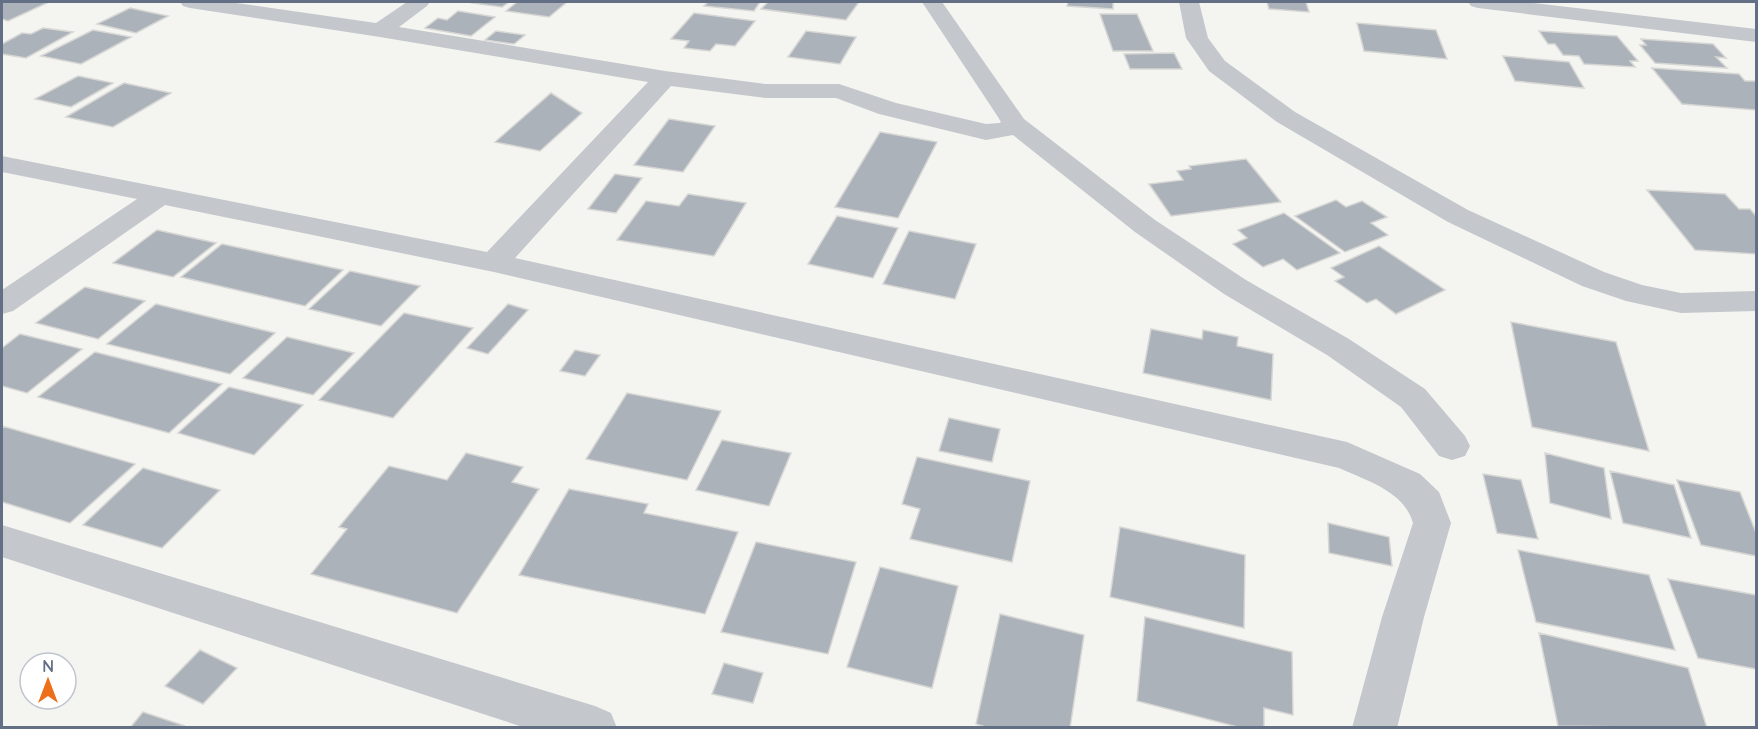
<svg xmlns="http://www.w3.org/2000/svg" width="1758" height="729" viewBox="0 0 1758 729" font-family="Quicksand,sans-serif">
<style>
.building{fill:#acb2b9;stroke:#d6d6d4;stroke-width:1.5}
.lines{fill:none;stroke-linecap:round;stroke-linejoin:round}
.minor{fill:#c4c7cb;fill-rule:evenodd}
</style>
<rect width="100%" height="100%" fill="#f4f5f1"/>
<path class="building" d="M2,2H49L8,21L2,19Z
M473,2H509L502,7L472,3Z
M517,2H567L549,17L506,11Z
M708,2H760L754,11L704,6Z
M768,2H859L846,20L761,9Z
M1068,2H1113V9L1067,6Z
M1267,2H1306L1309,12L1269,9Z
M130,8L168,16L136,33L97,24Z
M458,11L495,17L471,36L425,28L438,18L447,20Z
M694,13L755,21L735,46L716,44L710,51L684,48L689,41L671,39Z
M1100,14H1137L1153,51H1113Z
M1357,23L1436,30L1447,59L1364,51Z
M43,28L73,32L26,58L2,54V44L22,33L31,34Z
M93,30L131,37L81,64L41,56Z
M496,31L525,35L514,44L485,40Z
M806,31L856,37L840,64L788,57Z
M1539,31L1617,36L1638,61H1630L1635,67L1584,64L1579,56L1563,55L1555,44H1548Z
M1641,39L1713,44L1726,58L1716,57L1727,68L1655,63L1640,45H1646Z
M1174,53L1182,69H1130L1124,54Z
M1503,56L1569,62L1584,88L1515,81Z
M1652,68L1739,74L1745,81H1756V110L1682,104Z
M78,76L113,83L71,107L35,99Z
M124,83L171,93L113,127L66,117Z
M551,93L582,113L540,151L495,142Z
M669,119L715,126L683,172L634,165Z
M880,132L937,142L898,218L835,207Z
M1246,159L1281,202L1171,216L1149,184L1183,180L1177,171L1191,169L1189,166Z
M615,174L642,178L616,213L588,209Z
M1647,190L1725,194L1739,209H1750L1756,216V254L1695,250Z
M688,194L746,203L714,256L617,240L646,201L679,206Z
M1336,200L1346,207L1362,201L1387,217L1371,223L1388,235L1345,252L1295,216Z
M1284,213L1340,253L1297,270L1283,259L1263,267L1233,244L1247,238L1238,230Z
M837,216L898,228L873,278L808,264Z
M157,230L216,243L173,277L113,263Z
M909,231L976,244L955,299L883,284Z
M222,244L343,270L305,306L181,277Z
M1379,246L1445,290L1396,314L1376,299L1367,303L1335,281L1344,277L1331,268Z
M350,271L420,286L381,326L309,309Z
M85,287L145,301L98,339L36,323Z
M156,304L275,333L230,374L107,344Z
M508,304L528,310L488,354L467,348Z
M404,313L473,328L393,418L319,400Z
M1511,322L1616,342L1649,451L1532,427Z
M1151,329L1202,339L1203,330L1238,337L1237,346L1273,354L1271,400L1143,373Z
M20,334L82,349L27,393L2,386V348Z
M287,337L354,353L313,395L243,378Z
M575,350L600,355L585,376L560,371Z
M95,352L222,384L169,433L38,397Z
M229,387L303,405L254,455L178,433Z
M627,393L721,411L687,480L586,459Z
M949,418L1000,429L992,462L939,451Z
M2,426L135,464L70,523L2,502Z
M722,440L791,453L769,506L696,490Z
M466,453L523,467L512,482L539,489L457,613L311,574L347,529L339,527L389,466L447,480Z
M1545,453L1604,468L1611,519L1550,503Z
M917,457L1030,481L1012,562L910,539L920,509L902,504Z
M143,468L220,490L162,548L83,525Z
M1610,471L1674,485L1691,538L1623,523Z
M1483,474L1521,480L1538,539L1497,533Z
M1677,480L1740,492L1756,533V556L1701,545Z
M569,489L648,504L644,513L738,532L705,614L519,575Z
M1328,523L1389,537L1392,566L1329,553Z
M1120,527L1245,555L1244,628L1110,597Z
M756,542L856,562L828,654L721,632Z
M1518,550L1649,575L1675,650L1536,622Z
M880,567L958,586L932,688L847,667Z
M1668,579L1756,595V669L1698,658Z
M1000,614L1084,635L1070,728H989L976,724Z
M1145,617L1292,652L1293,715L1264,708V728H1242L1137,701Z
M1539,633L1688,668L1707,728L1558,726Z
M200,650L237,668L203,704L165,686Z
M724,663L763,673L753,703L712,694Z
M143,712L185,726L130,728Z"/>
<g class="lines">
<path class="minor" d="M180,2H229L376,23L407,2H430L427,6L399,27L665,71L765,84H839L896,103L986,124L999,123L1001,122L998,117L922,2H942L1024,119L1155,220L1246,280L1349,339L1425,389L1465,436L1470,446L1465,456L1452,460L1439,456L1401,407L1327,355L1224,294L1135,232L1013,135L986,140L879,114L836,98H765L671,86L515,258L1347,442L1420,474L1439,492L1451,523L1424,617L1397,728H1352L1382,617L1413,523C1404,491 1367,481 1339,468L494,272L165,205L13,311L2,314V290L137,199L2,172V156L487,252L648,82L380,37L190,8L183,6Z
M1179,2H1199L1208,38L1225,61L1295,112L1468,210L1604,272L1642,285L1681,293L1756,291V311L1681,313L1626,301L1582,286L1448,222L1277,122L1209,71L1186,38Z
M1468,2H1525L1756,29V42L1478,8L1471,6Z
M2,525L595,706L611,713L617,728H526L2,557Z"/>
</g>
<rect width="1758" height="729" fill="none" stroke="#626f84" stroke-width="6"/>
<g transform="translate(48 681)"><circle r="28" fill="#ffffff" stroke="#c0c5ce" stroke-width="1.5"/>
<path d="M0-4.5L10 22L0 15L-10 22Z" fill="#ed6f19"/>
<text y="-9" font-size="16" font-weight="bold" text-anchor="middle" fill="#626f84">N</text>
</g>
</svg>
